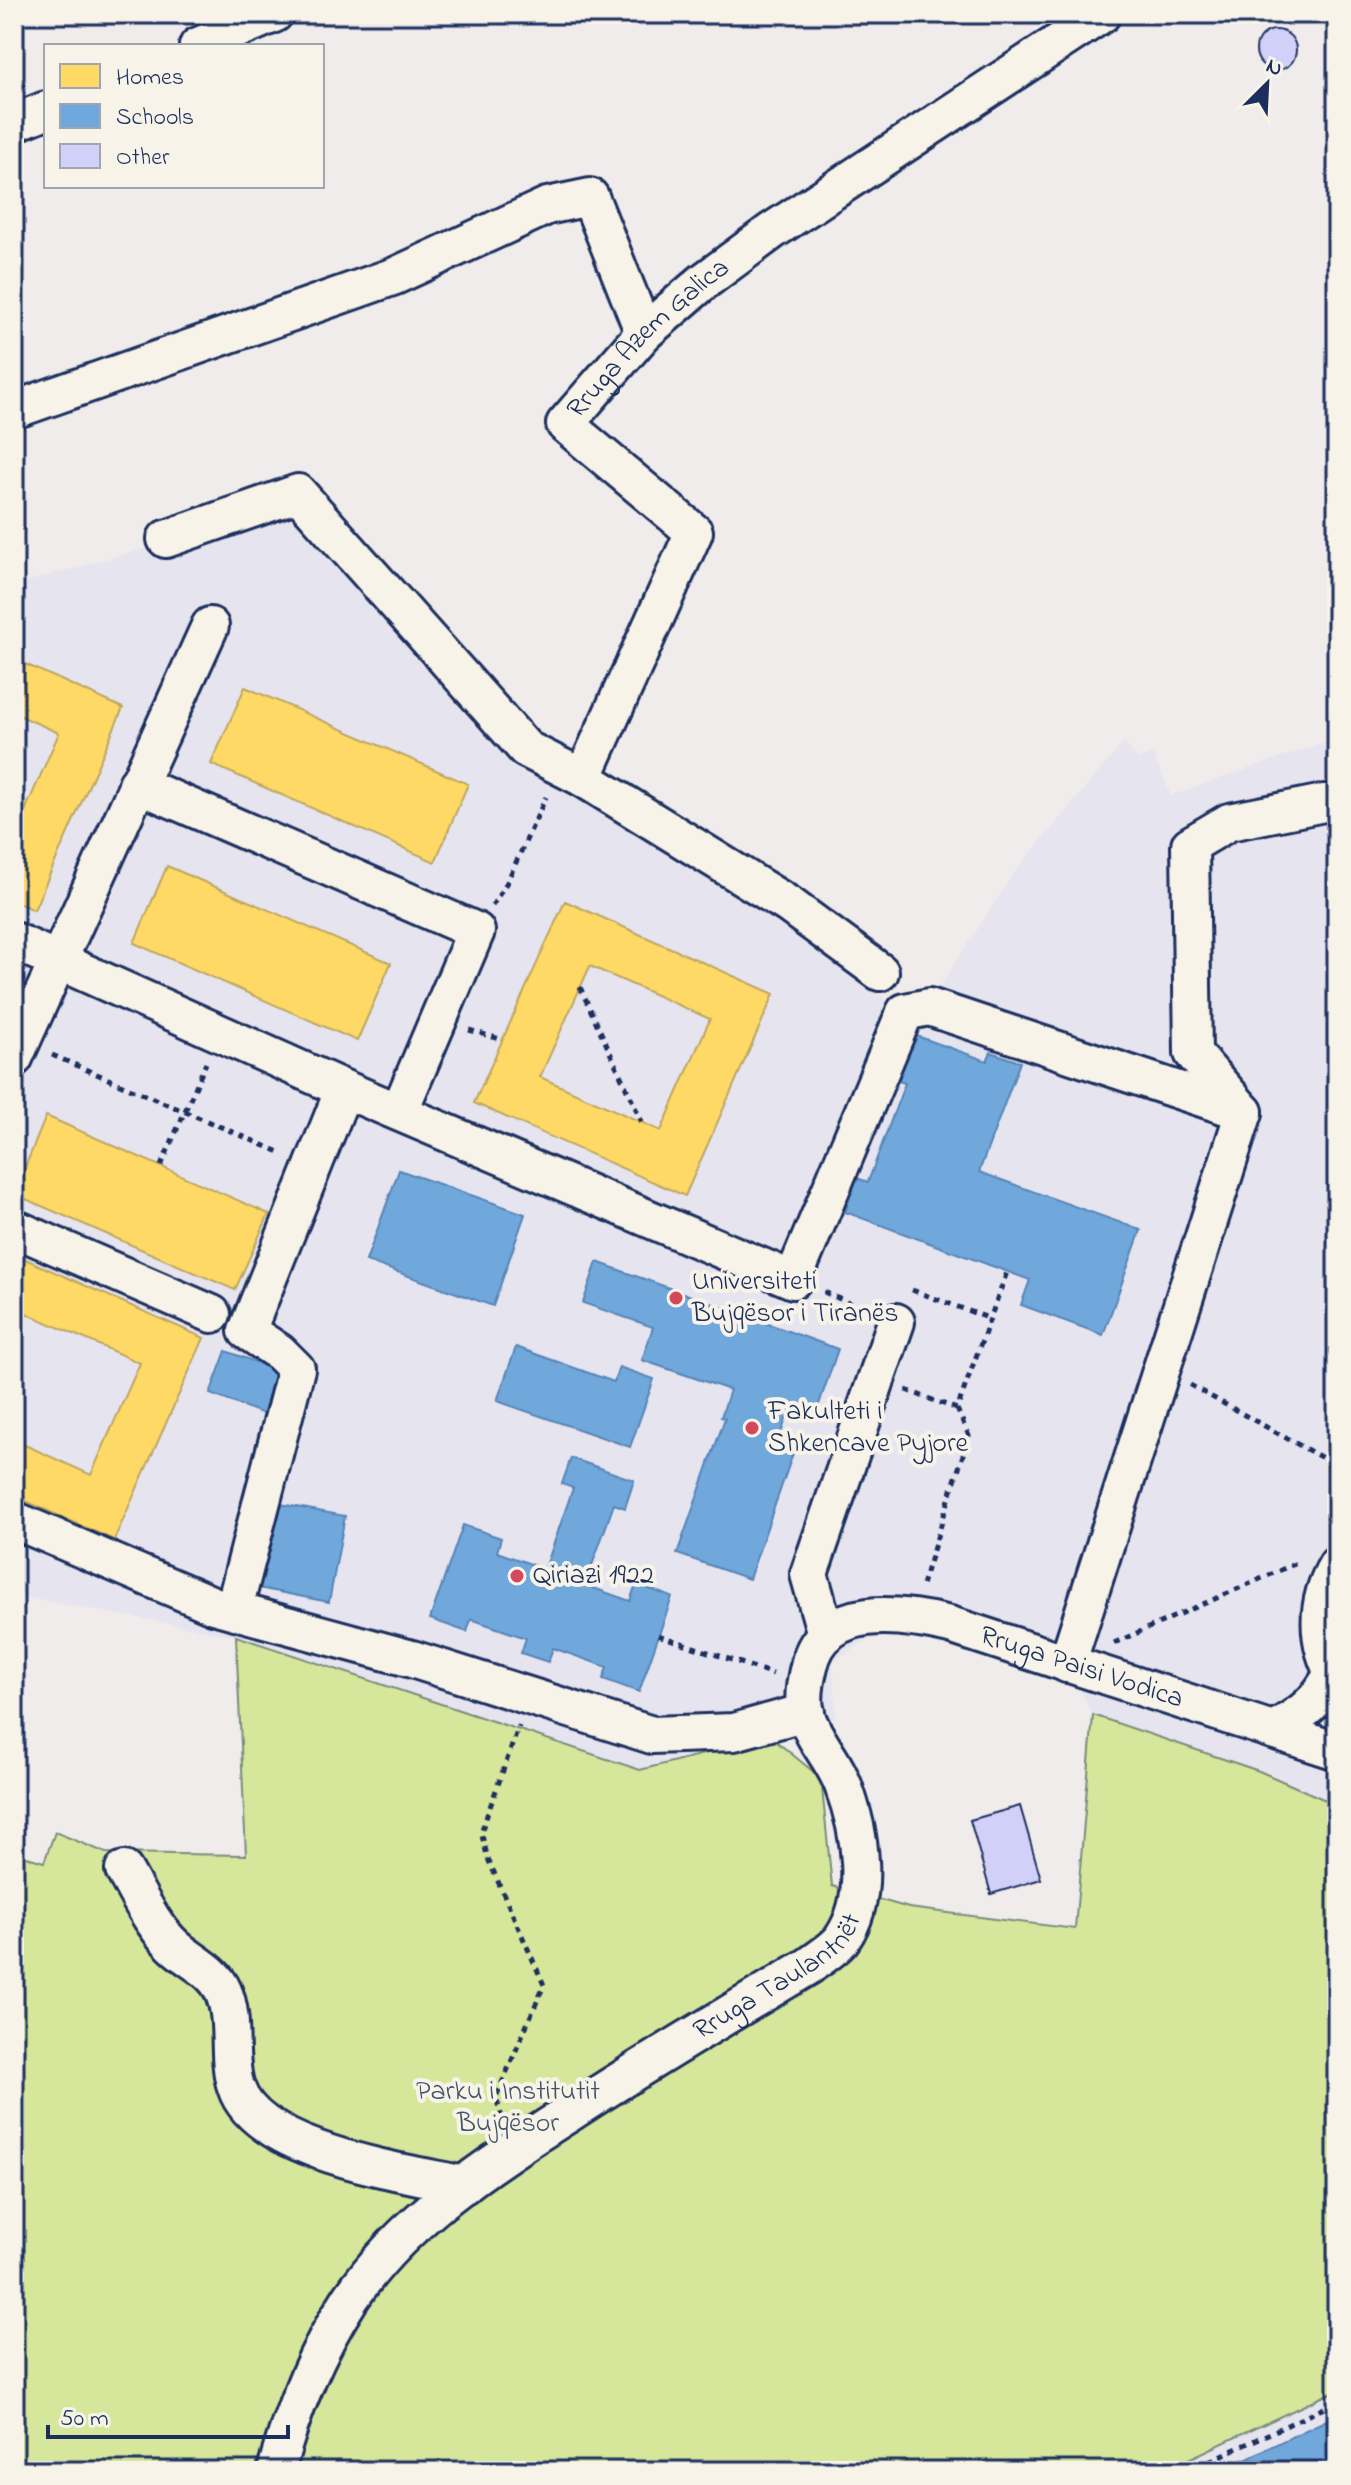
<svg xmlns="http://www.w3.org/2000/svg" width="1351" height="2485" viewBox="0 0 1351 2485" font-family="'Indie Flower',sans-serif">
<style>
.built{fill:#e6e4ef}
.green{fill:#d6e79b;stroke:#788b7c;stroke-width:2}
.homes{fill:#ffd966;stroke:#bba664;stroke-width:2;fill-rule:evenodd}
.schools{fill:#6fa8dc;stroke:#5684b6;stroke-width:2}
.building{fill:#d1d0f9;stroke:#1b2f5e;stroke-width:2}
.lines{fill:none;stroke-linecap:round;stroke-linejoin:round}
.minor-casing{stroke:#1b2f5e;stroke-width:42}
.path{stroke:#1b2f5e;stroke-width:5;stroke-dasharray:6 6;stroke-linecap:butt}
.minor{stroke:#f7f3e8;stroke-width:36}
.poi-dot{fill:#d1495b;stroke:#f7f3e8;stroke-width:3}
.labels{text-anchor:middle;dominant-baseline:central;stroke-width:8;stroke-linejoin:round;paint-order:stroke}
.street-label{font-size:28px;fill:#1b2f5e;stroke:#f7f3e8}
.poi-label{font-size:28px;fill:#1b2f5e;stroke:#f7f3e8;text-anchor:start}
.park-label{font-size:28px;fill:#40546a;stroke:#f7f3e8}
</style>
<rect width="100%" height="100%" fill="#efeceb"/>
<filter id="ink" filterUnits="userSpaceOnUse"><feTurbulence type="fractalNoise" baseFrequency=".0125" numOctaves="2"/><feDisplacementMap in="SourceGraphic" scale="16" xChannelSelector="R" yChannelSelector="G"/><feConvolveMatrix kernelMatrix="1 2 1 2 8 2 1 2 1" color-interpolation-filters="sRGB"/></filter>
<g filter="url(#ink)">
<path class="built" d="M297,507L605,811L757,909L887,1000H931L1014,873L1124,742L1138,759L1153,754L1171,796L1337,738V1805L1259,1771L1093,1715L1067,1664L878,1634L833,1660L836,1717L640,1770L236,1636L14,1595V585Z
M1337,2390V2471H1163L1207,2450Z"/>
<path class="green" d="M236,1636L640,1770L771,1737L821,1778L832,1886L909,1908L1075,1929L1093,1715L1259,1771L1337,1805V2390L1163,2471H14V1853L44,1862L55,1832L106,1853L246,1855Z"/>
<path class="homes" d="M14,659L123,708L34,910L14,901V836L59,733L14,713Z
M245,687L468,784L435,862L211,764Z
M167,866L391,963L357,1041L134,943Z
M565,901L774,994L685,1196L474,1103ZM590,966L710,1019L661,1131L540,1077Z
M46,1116L269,1214L235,1290L14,1194Z
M14,1254L204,1338L114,1540L14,1496V1440L91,1475L140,1363L19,1310L14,1320Z"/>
<path class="schools" d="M914,1035L987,1061L991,1052L1020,1062L979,1172L1141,1230L1103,1335L1021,1305L1030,1280L845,1212L857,1178L868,1182L905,1083L898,1081Z
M399,1170L525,1214L493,1306L366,1261Z
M597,1262L838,1349L814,1419L789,1411L780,1436L797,1442L749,1579L677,1554L725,1418L721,1417L730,1390L642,1360L653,1327L583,1303Z
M516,1347L614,1382L619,1367L654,1379L630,1447L497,1401Z
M226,1351L280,1371L264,1414L210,1394Z
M571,1458L634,1480L625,1508L614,1504L585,1585L630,1601L636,1584L672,1597L639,1692L603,1679L607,1667L553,1648L548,1662L521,1653L526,1638L471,1619L467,1632L430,1619L463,1525L501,1538L497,1552L545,1569L573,1488L562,1484Z
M270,1502L345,1516L329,1602L253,1587Z
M1337,2415V2471H1220Z"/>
<path class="building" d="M1256 50a20 20 0 1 1 40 0a20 20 0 1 1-40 0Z
M1020,1806L1041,1879L991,1894L970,1820Z"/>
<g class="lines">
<defs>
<g id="minor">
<path d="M198,46L274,14"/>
<path d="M14,123L46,110"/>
<path d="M14,410L395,276L547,206L590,197L644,333"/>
<path d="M166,539L298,493L526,749L583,778L789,905L880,972"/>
<path id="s1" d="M583,778L694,532L565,424L644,333L703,282L772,231L1102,14"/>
<path d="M137,784L476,931L399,1112"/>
<path d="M14,941L344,1089L793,1280L905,1012L929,1007L1244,1112"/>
<path d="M14,1058L210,626"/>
<path d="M1243,1111L1193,1053L1190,845L1229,822L1324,803L1337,804"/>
<path d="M14,1228L212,1314"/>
<path d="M14,1520L213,1605L412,1659L652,1735L734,1732L806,1712"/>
<path d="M1337,1565C1315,1602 1315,1642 1337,1680"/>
<path d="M234,1609L296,1369L279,1352L247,1331L344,1089"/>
<path d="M826,1634L809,1574L896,1322"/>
<path d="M1067,1664L1244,1112"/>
<path d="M1273,1730C1302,1715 1318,1702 1333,1673"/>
<path d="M124,1870C139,1896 152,1925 174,1946C190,1961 214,1970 223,1991C236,2020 226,2058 236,2087C257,2153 405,2172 464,2185"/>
<path id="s2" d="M276,2471C292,2410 315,2353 350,2299C404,2218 490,2164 571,2112C649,2061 729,2014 809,1966C819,1958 835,1949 842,1939C872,1896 860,1831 843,1785C834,1760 814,1741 806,1715C802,1699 805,1682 809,1666C824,1601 902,1614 950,1625L1337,1751"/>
</g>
</defs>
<use href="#minor" class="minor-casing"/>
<path class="path" d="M492,906L507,882L546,797
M580,987L642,1122
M469,1030L503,1040
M52,1055L282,1153
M161,1166L206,1063
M912,1290L988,1318
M824,1292L866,1310
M1190,1385L1337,1466
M906,1390L957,1409
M922,1585L969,1436L957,1409L1007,1272
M658,1635L773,1674
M1114,1643L1299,1562
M502,2118L496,2097L544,1985L488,1859L481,1832L519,1726
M1188,2471L1337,2402"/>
<use href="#minor" class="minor"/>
</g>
</g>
<g class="poi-dot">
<circle cx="676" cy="1298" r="8"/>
<circle cx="752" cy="1428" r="8"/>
<circle cx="517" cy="1576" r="8"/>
</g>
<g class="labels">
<g class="street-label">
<text stroke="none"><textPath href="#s1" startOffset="558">Rruga Azem Galica</textPath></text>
<text stroke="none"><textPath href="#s2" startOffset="1394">Rruga Paisi Vodica</textPath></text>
<text stroke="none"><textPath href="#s2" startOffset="728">Rruga Taulantnët</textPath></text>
</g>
<g class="poi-label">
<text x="692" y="1282">Universiteti<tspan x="692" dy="32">Bujqësor i Tiranës</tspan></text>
<text x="768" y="1412">Fakulteti i<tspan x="768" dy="32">Shkencave Pyjore</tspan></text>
<text x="533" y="1576">Qiriazi 1922</text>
</g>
<g class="park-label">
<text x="508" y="2092">Parku i Institutit<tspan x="508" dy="32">Bujqësor</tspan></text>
</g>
</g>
<rect width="1351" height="2485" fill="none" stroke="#f7f3e8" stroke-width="48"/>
<rect x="24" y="24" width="1303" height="2437" fill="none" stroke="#1b2f5e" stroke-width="3" filter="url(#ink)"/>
<rect x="44" y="44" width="280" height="144" fill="#f7f3e8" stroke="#9fa5b1" stroke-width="2"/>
<rect x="60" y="64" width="40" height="24" fill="#ffd966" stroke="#9fa5b1" stroke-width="2"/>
<text x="116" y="84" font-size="24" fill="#1b2f5e">Homes</text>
<rect x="60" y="104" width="40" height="24" fill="#6fa8dc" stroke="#9fa5b1" stroke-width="2"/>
<text x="116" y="124" font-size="24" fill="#1b2f5e">Schools</text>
<rect x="60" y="144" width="40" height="24" fill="#d1d0f9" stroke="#9fa5b1" stroke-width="2"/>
<text x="116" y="164" font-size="24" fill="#1b2f5e">Other</text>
<g transform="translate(1267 84) rotate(24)" stroke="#f7f3e8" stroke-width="6" paint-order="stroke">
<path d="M0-6L14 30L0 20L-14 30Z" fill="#1b2f5e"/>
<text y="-12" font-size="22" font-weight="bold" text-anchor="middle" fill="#1b2f5e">N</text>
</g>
<path d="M48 2425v12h240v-12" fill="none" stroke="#1b2f5e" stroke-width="4"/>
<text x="60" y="2425" font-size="24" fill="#1b2f5e" stroke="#f7f3e8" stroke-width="6" paint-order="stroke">50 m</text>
</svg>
